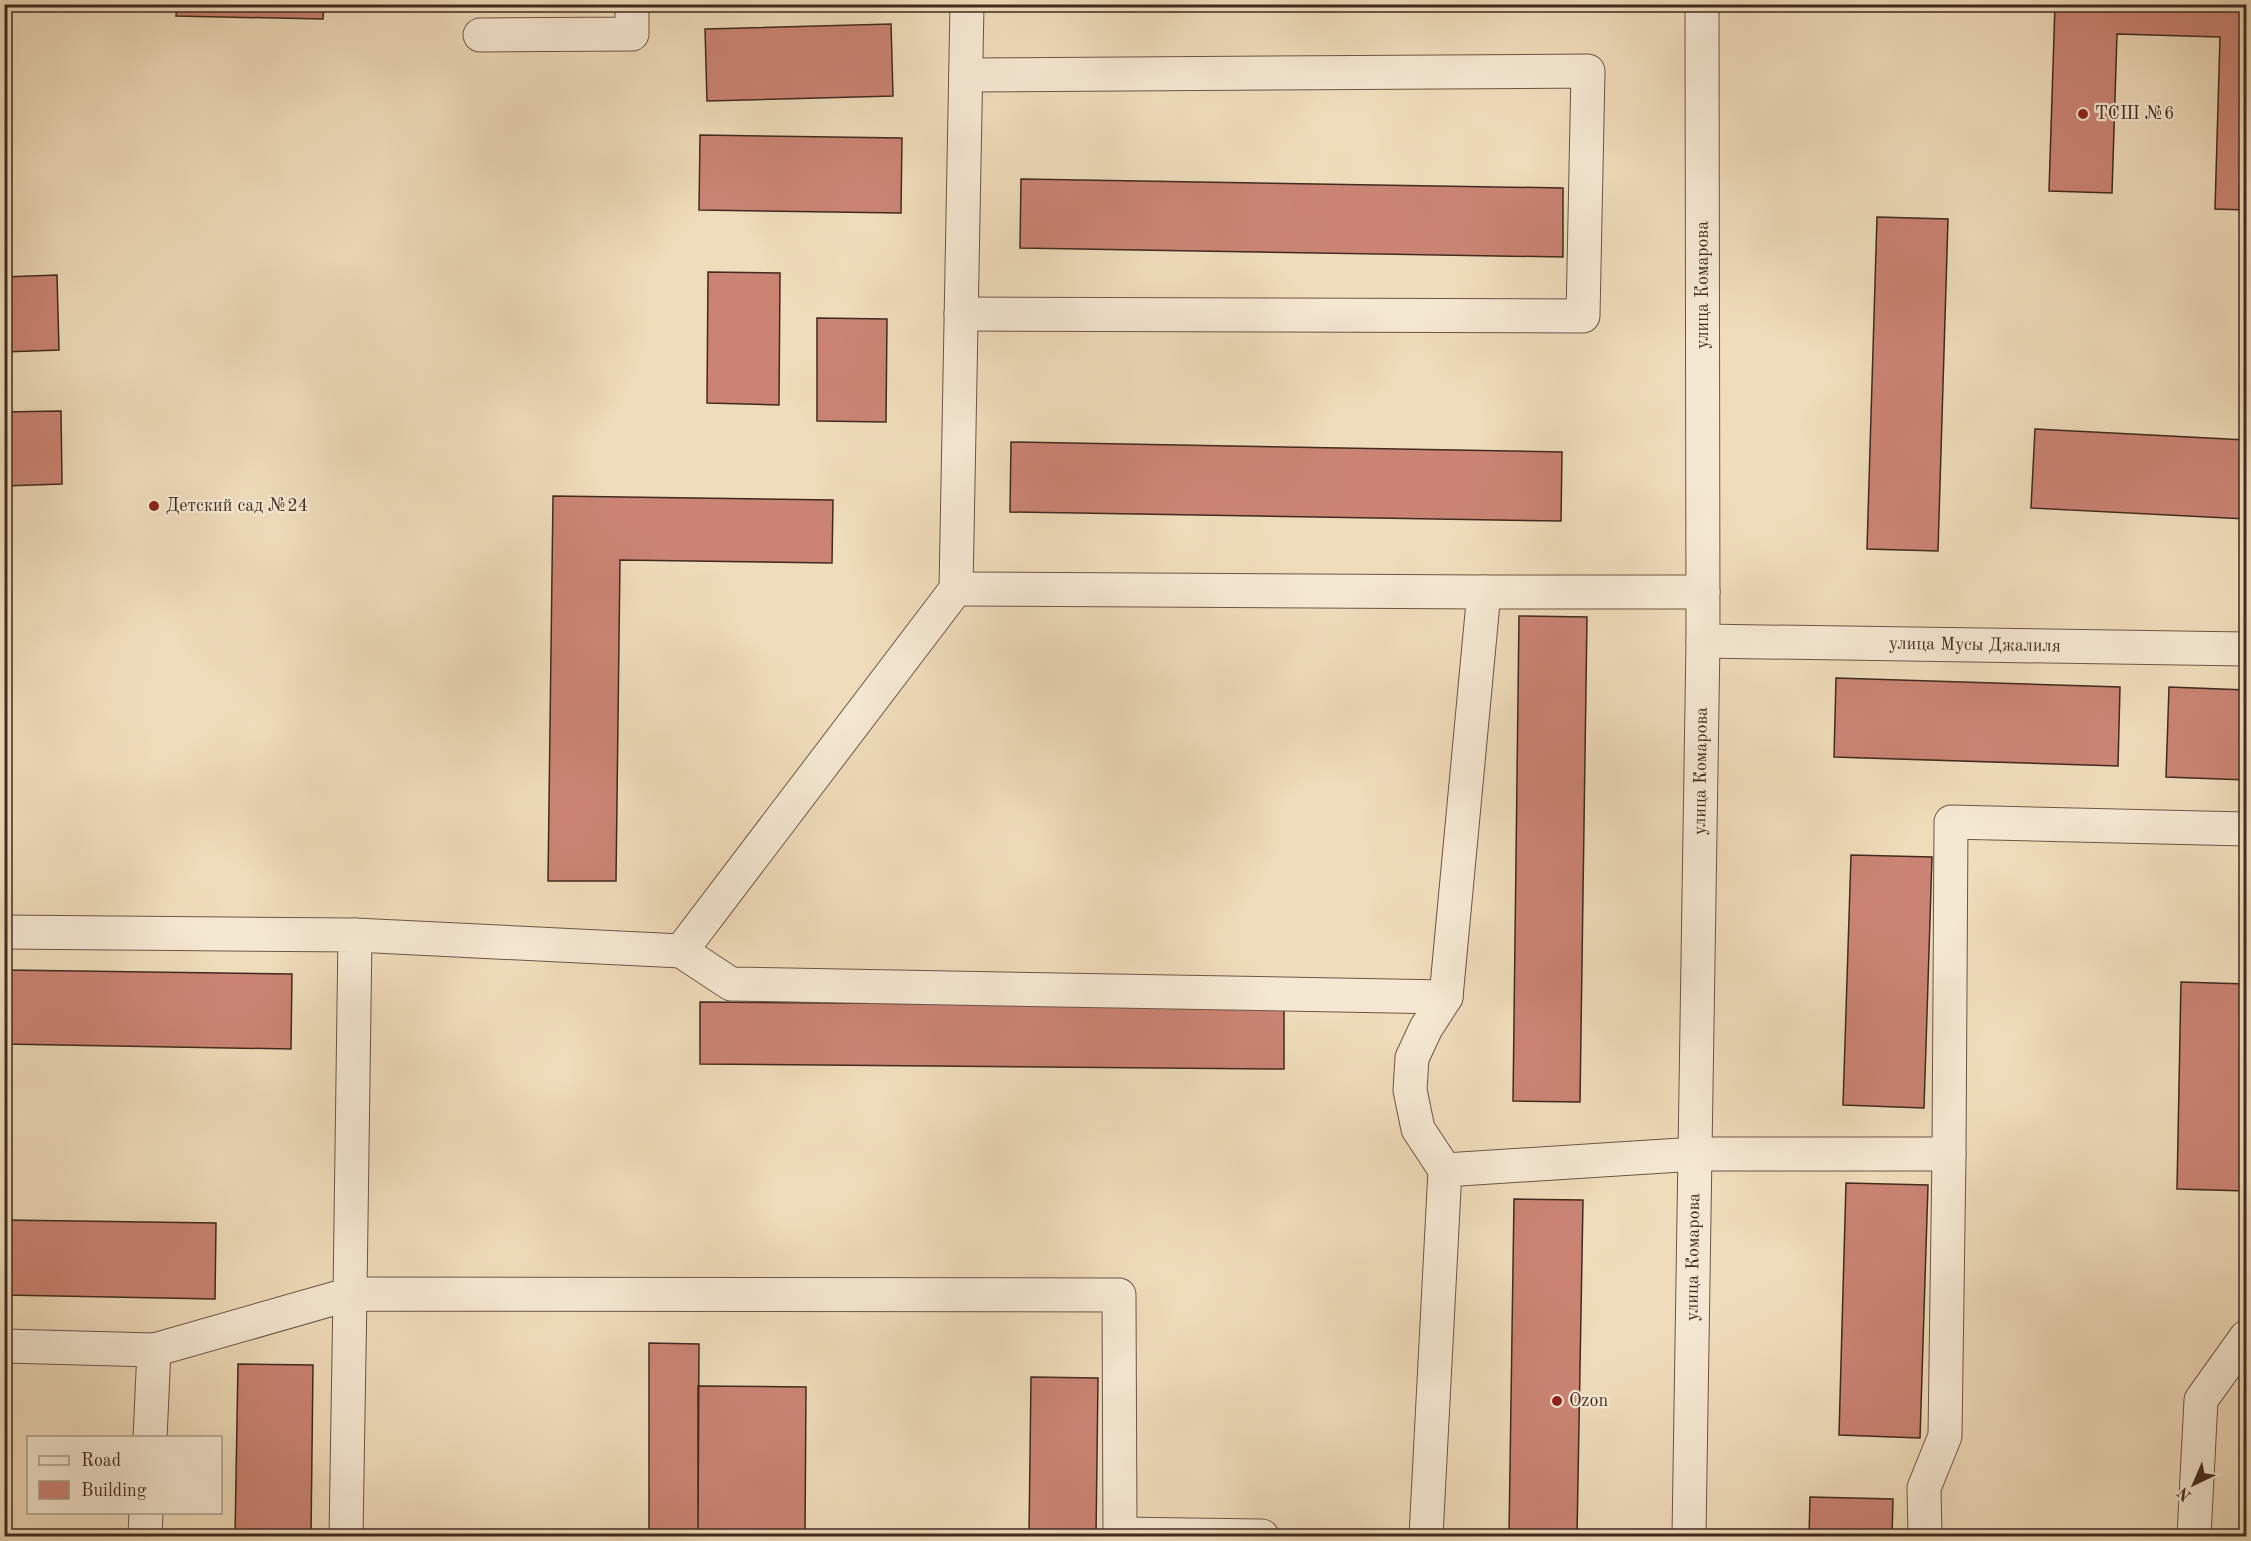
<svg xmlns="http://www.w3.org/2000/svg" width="2251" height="1541" viewBox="0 0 2251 1541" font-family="'Old Standard TT',serif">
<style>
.building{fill:#cb8474;stroke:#412a1f;stroke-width:1.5}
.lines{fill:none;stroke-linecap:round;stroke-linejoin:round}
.minor-casing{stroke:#6c5646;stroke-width:35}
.minor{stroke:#f5e8d2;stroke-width:33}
.poi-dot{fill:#8f2418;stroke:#f5e8d2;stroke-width:2}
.labels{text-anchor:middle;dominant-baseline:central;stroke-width:4.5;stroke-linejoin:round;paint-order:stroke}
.poi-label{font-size:18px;fill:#412a1f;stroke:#f5e8d2;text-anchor:start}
.street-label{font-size:18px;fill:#412a1f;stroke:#f5e8d2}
</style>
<rect width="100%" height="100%" fill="#efdcba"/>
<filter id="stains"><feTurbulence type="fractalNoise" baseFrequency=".00333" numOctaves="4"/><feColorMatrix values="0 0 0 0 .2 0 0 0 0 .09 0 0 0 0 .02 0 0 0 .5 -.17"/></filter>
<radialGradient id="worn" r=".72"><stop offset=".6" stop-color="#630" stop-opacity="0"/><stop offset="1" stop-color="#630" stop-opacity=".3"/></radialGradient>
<path class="building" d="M177,4H324L323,19L176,16Z
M2055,4H2246V210L2215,209L2220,37L2117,34L2112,193L2049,191Z
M891,24L893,96L707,101L705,29Z
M700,135L902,138L901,213L699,210Z
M1021,179L1563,188V257L1020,248Z
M1877,217L1948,219L1938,551L1867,549Z
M708,272L780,273L779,405L707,403Z
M57,275L59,350L4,352V277Z
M817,318L887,319L886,422L817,421Z
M61,411L62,484L4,486V412Z
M2035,429L2246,440V519L2031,508Z
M1011,442L1562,452L1561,521L1010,512Z
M553,496L833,500L832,563L620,560L616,881H548Z
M1519,616L1587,617L1580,1102L1513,1101Z
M1836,678L2120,687L2118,766L1834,757Z
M2169,687L2246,690V780L2166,777Z
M1851,855L1932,857L1924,1108L1843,1105Z
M4,970L292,974L291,1049L4,1044Z
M2181,982L2246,984V1191L2177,1189Z
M700,1002L1284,1006V1069L700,1064Z
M1846,1183L1928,1185L1920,1438L1839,1435Z
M1514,1199L1583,1200L1577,1536H1509Z
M4,1220L216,1223L215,1299L4,1295Z
M649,1343L699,1344L698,1536H649Z
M238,1364L313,1365L311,1536H235Z
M1031,1377L1098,1378L1096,1536H1029Z
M698,1386L806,1387L805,1536H698Z
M1810,1497L1893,1499L1892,1536H1809Z"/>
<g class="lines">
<defs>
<g id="minor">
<path d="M480,35L632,34V4"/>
<path d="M961,314L1583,316L1588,71L966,75"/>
<path d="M956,589L1484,592"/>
<path id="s1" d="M1703,641L2246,649"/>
<path d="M4,932L355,935L350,1294L154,1350L150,1438"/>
<path d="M355,935L681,951L956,589L967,4"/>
<path d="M681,951L731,984L1446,997L1484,592H1703"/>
<path d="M1445,1170L1418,1129L1410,1090L1412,1058L1426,1028L1446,997"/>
<path d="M4,1346L154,1350"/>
<path d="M145,1536L146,1512"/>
<path d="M346,1536L350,1294L1119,1295L1120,1534L1262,1536"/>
<path d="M1426,1536L1445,1170L1696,1154H1949L1951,822L2246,829"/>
<path id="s2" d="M1689,1536L1703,641L1702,4"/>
<path d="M1925,1536L1924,1488L1945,1436L1949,1154"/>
<path d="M2194,1536L2201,1400L2246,1337"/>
</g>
</defs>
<use href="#minor" class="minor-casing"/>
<use href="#minor" class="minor"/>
</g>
<g class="poi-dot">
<circle cx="2083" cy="114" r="6"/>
<circle cx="154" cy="506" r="6"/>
<circle cx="1557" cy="1401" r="6"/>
</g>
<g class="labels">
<g class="poi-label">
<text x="2095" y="114">ТСШ №6</text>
<text x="166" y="506">Детский сад №24</text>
<text x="1569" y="1401">Ozon</text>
</g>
<g class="street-label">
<text transform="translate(1703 285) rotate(-90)">улица Комарова</text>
<text stroke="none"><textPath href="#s1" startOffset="272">улица Мусы Джалиля</textPath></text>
<text stroke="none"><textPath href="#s2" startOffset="765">улица Комарова</textPath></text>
<text stroke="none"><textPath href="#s2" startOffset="279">улица Комарова</textPath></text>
</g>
</g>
<rect width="2251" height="1541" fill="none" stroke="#efdcba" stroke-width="24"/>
<rect x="6" y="6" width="2239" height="1529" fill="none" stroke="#412a1f" stroke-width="3"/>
<rect x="12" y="12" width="2227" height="1517" fill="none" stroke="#412a1f" stroke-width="1.5"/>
<rect x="27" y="1436" width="195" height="78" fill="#f5e8d2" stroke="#ad9c8a" stroke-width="1.5"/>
<rect x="39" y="1456" width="30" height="9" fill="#f5e8d2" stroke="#ad9c8a" stroke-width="1.5"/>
<text x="81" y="1466" font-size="18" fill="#412a1f">Road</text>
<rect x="39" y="1481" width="30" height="18" fill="#cb8474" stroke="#ad9c8a" stroke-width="1.5"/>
<text x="81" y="1496" font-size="18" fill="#412a1f">Building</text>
<g transform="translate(2194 1484) rotate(224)" stroke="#f5e8d2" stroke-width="4.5" paint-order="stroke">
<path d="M0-4.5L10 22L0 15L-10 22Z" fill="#412a1f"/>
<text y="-9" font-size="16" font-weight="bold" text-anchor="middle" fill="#412a1f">N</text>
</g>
<rect width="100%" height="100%" filter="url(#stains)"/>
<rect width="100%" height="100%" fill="url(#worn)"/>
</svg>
